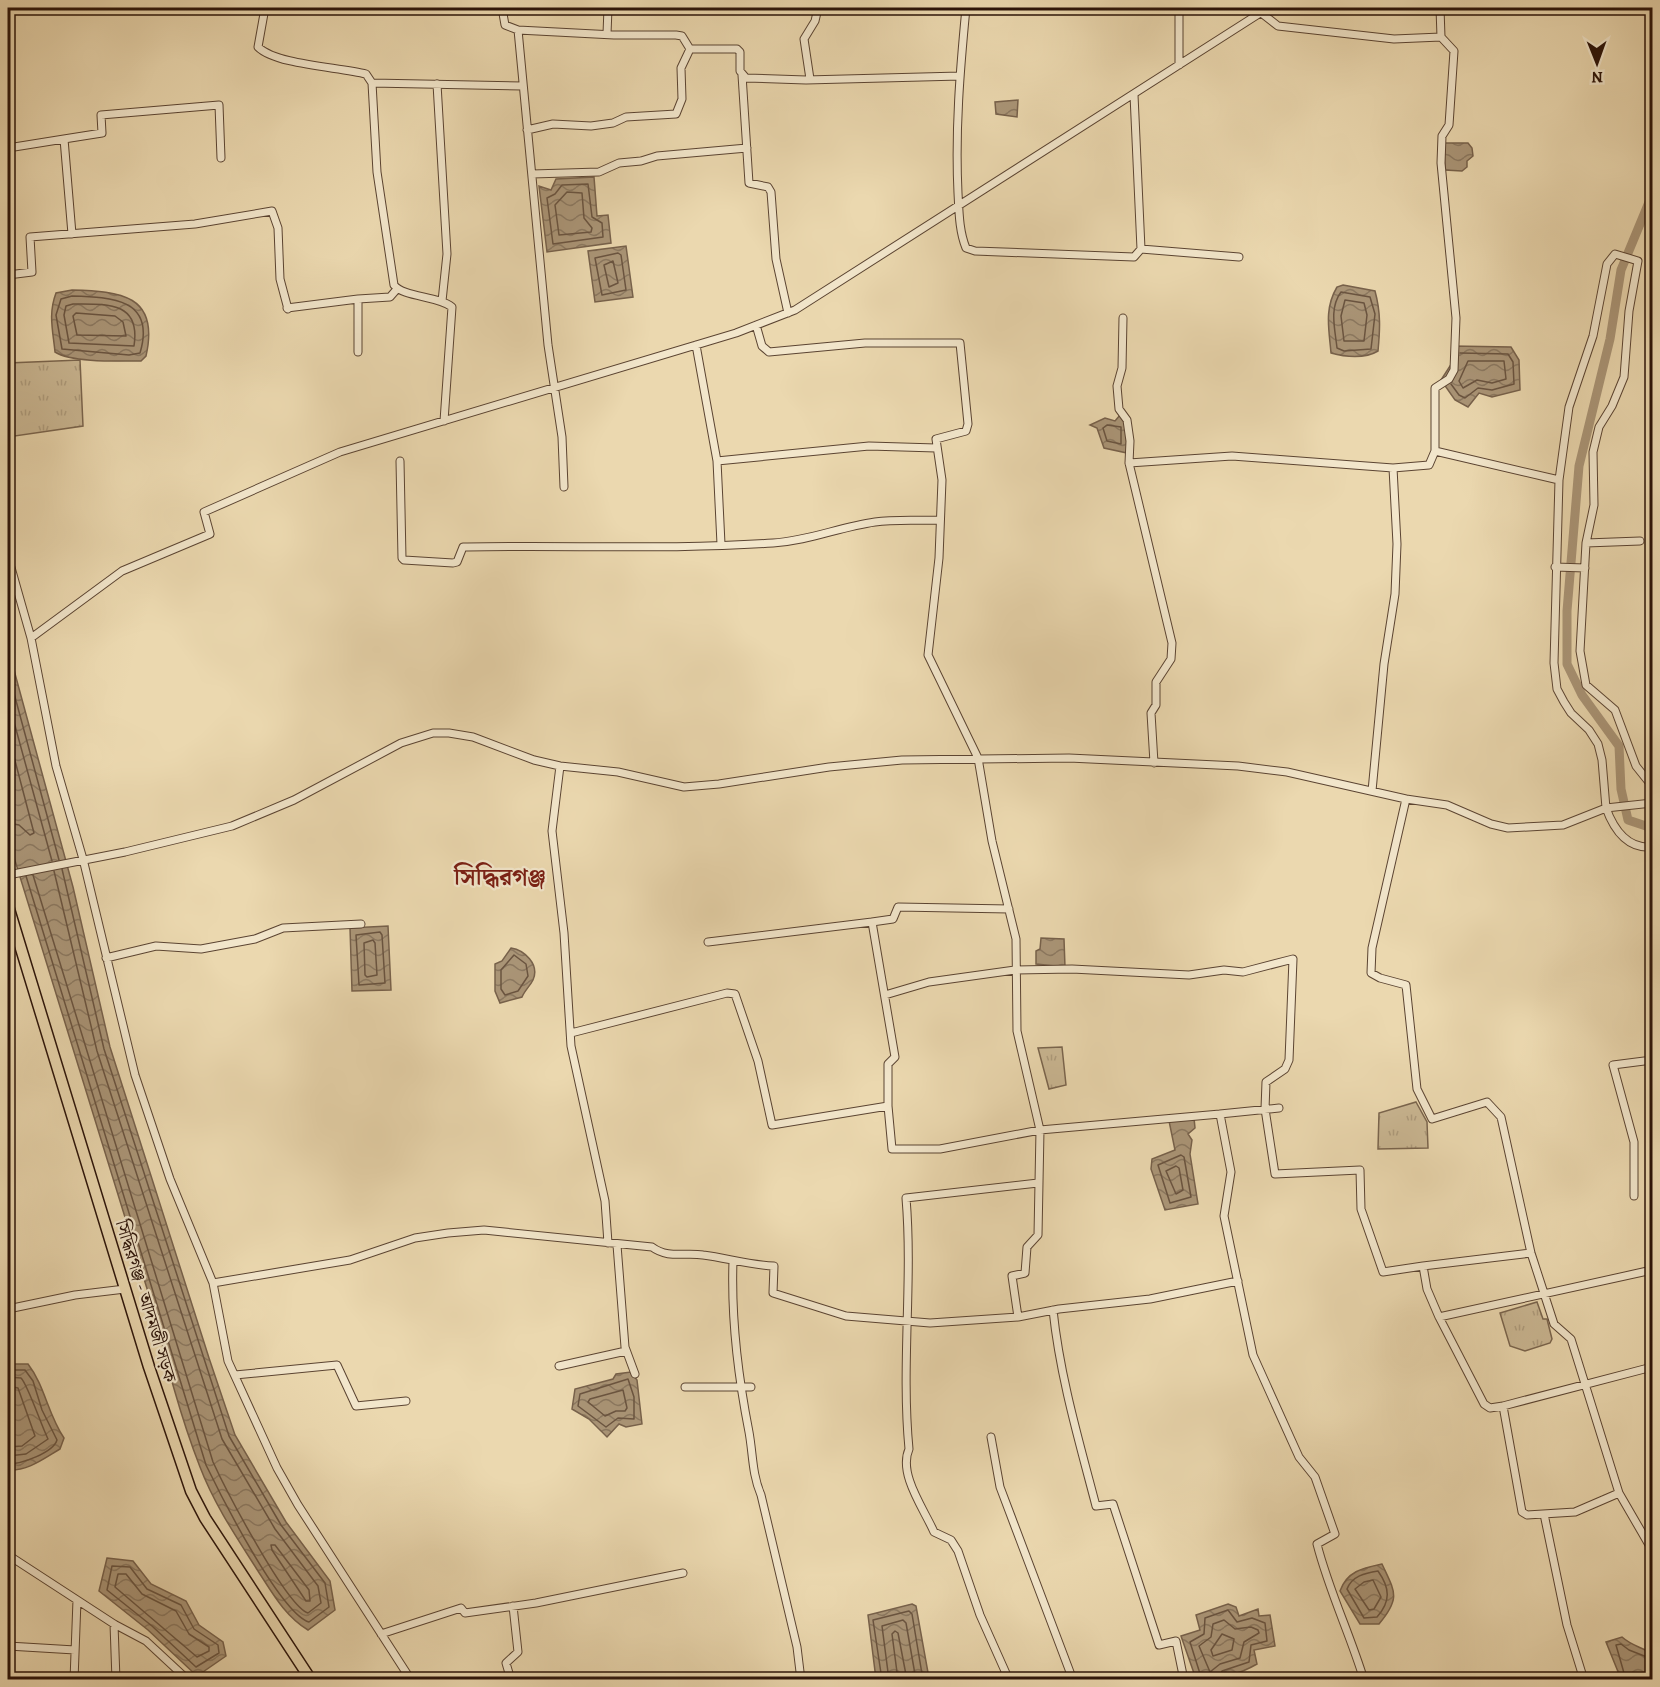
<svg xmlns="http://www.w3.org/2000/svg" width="1660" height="1687" viewBox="0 0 1660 1687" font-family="Alegreya,'Noto Serif Bengali',serif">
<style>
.park{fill:url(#park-tufts);stroke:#7a654e;stroke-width:1.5}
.water{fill:url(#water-waves);stroke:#77614b;stroke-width:1.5}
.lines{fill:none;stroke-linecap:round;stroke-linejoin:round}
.shore{stroke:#6a5440;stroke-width:1.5}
.canal{stroke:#aa9577;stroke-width:9}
.minor-casing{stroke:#5b4432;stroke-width:9}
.primary-casing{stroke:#2b1309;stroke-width:13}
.minor{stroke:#f2e6cb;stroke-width:7}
.primary{stroke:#ebd8af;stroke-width:10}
.labels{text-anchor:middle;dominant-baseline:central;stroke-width:4.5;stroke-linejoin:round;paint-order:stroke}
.street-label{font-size:18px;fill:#2b1309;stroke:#f2e6cb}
.district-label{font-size:24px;font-weight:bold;fill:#7a1f14;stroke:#f2e6cb}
</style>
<defs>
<pattern id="park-tufts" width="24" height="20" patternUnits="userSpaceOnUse" patternTransform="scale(1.5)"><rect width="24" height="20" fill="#cab793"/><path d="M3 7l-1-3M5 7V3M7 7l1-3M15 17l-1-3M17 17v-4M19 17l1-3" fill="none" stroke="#ae9c7d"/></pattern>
<pattern id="water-waves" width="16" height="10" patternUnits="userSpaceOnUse" patternTransform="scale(1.5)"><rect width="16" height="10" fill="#aa9577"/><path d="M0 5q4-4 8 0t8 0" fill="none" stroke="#8b7860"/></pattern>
</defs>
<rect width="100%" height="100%" fill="#ebd8af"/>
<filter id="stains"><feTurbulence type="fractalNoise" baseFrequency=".00333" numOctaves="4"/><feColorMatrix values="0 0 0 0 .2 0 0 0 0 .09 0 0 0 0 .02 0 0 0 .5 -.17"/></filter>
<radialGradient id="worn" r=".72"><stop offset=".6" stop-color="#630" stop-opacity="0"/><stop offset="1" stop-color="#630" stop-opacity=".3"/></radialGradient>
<path class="park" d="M80,360L83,426L8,437V363Z
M1062,1047L1066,1085L1049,1089L1038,1048Z
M1416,1102L1427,1122L1428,1148L1378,1149L1379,1113Z
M1537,1302L1543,1319H1547L1552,1339L1550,1343L1525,1351L1510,1346L1500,1313Z"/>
<path class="water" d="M1018,100L1017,117L996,114L995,102Z
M1444,143H1468L1472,148L1473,156L1467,161V167L1462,171L1445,170Z
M594,177L597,216L608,215L611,243L547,252L539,186L551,190L556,179Z
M626,246L633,297L595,302L588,251Z
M1343,285L1375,291C1381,313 1380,330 1378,351C1365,359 1345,357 1331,353C1329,329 1324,309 1337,287Z
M72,290C120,291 160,295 146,356L141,361C120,361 72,363 55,352C53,331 48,314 56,293Z
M1452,346L1511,347L1519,360L1520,390L1492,397L1479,393L1468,407L1455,400L1441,380L1452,363Z
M1121,414L1126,420L1127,453L1104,448L1097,428L1090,425L1105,418L1115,421Z
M8,648L73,887L110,1047L209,1358L235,1435L286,1522L330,1581L335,1610L308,1630C285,1616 273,1594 258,1571C237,1538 214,1504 200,1467C180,1416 166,1361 153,1308L8,838Z
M388,926L391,990L352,991L350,928Z
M1041,938L1064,939L1065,967L1036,964V951L1040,949Z
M511,948C524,950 540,964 533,980C530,986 525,990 522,997L500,1003L495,991V964L502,961Z
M1194,1118L1195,1128L1188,1134L1192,1140L1190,1154L1198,1204L1165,1210L1151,1169L1152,1159L1175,1150L1169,1121Z
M8,1364H28C45,1386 48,1415 64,1438L60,1449C43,1459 28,1471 8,1470Z
M631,1372L637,1380L642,1424L626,1427L619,1424L607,1437L589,1419L572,1409L575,1389L613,1379L616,1374Z
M107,1558L133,1561L151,1584L186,1601L199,1625L223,1642L226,1656L197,1676L148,1630L99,1591Z
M1382,1564C1395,1592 1401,1598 1379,1624H1360L1340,1591C1347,1571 1363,1568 1382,1564Z
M912,1604L916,1606L929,1678L876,1679L868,1615Z
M1228,1604L1236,1607L1239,1616L1258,1609L1259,1616L1270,1615L1275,1646L1254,1650L1257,1664C1238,1675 1218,1680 1196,1679L1181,1636L1200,1630L1196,1615Z
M1622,1637C1632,1646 1642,1647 1652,1654V1679H1621L1606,1642Z"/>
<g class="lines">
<path class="shore" d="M588,184L592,217L602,223L603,237L553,244L547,198L555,194L562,185Z
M567,192L582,193L584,218L592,228L591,232L559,235L555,205Z
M618,253L621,255L626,290L602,295L595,258Z
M613,261L618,283L609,287L604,265Z
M1341,292L1370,297L1375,314L1371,349L1344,351L1337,348C1335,329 1329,308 1341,292Z
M72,296C112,297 156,299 140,353L129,355L62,349L56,315L61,299Z
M1345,300L1364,303L1367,315L1364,341H1344L1341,316Z
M73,304C106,304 141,301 134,346L69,343L64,315L66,306Z
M76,313L115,316L123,322L126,336L77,335L73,316Z
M1468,361H1504L1506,379L1492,383L1477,380L1463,388L1459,381Z
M1451,384L1459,395L1465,398L1478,388L1492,390L1514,384L1513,362L1508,354L1460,353
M1107,425L1121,427V444L1107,441L1103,428Z
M8,671L59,860
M8,700L52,861
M8,734L34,833L30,835L19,825L8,823
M33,875L213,1462C225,1488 286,1606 308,1613L321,1603L318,1586L275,1529L222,1439L97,1051L54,871
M26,876L206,1465C221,1496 280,1613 309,1622L329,1607L325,1583L281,1525L229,1436L104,1049L62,869
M380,932L382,935L385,983L359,985L356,935Z
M373,940L375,943L377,975L367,977L365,975L364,943Z
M514,955L526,964L528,976L518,991L505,995L501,989V970Z
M1181,1155L1184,1157L1191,1197L1170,1203L1158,1165Z
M1176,1166L1179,1168L1183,1190L1176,1194L1166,1171Z
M8,1370H25L33,1381L42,1410L57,1440C53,1453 21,1464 8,1464
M8,1377L21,1378C28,1385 41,1425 48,1439L26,1454L8,1456
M628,1379L634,1397V1419L618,1418L606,1427L578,1406L580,1394Z
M8,1386L18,1388L35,1436L22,1446L8,1447
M623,1390L627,1408L625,1411H616L605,1416L588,1402L590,1399Z
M271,1545H275L309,1590L310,1601H306L272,1550Z
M112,1566L130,1567L147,1589L181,1605L194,1629L218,1645L219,1653L196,1667L152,1626L107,1590Z
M1378,1571C1390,1588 1391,1601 1377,1617L1364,1618L1347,1589C1352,1576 1365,1573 1378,1571Z
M118,1574H126L142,1594L176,1611L189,1634L209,1647V1651L197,1657L115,1587Z
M1373,1580L1381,1597L1374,1609L1369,1610L1355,1589L1364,1582Z
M1224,1620L1235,1629L1251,1627L1258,1630L1259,1633L1244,1642L1240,1658L1220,1664L1210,1672L1199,1646L1211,1637L1213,1624Z
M1222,1634L1234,1639L1232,1650L1213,1656L1211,1650Z
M882,1680L873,1620L909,1611L912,1614L923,1680
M889,1680L882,1626L903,1620L906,1623L916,1680
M898,1680L892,1634L895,1631L898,1633L907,1680
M1202,1680L1190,1642L1204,1634L1205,1618L1228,1610L1237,1622L1252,1618L1265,1623L1267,1641L1251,1645L1249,1662L1222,1671L1218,1680
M1626,1680L1616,1645L1621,1644L1629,1650L1652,1659"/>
<path class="canal" d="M1652,195L1621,270L1610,339L1579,466L1567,611V664L1582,695L1619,746L1621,789L1628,820L1652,828"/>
<defs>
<path id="minor" d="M265,8L258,47C276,65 340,67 366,74L372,83L522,86
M502,8L505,25L518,30L614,35H676L682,36L690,49H737L740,52V71L746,78L806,80L960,76
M966,8C960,70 955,131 958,193C959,211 959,231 966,248L975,251L1134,257L1141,249
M1179,8V65
M1260,12L1278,26L1394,39L1441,37L1440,8
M518,30L548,345L562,437L564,487
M607,34L608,8
M742,75L749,183L768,187L771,192L776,259L788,313
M810,79L804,39L815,21L818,8
M372,83L377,172L394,285C403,297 438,296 452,307L444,421
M437,84L447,254L442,301
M1134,95L1141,249L1239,257
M527,130L553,124L591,126L613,123L626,117L676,114L682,99L681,68L690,49
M64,139L102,133L101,115L219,105L221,158
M8,148L64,139L72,234
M532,174L599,172L619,163L641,161L657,156L747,148
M8,275L32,272L30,237L195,224L272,211L278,228L280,279L288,309
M287,308L358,299
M1123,318L1122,368L1117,386L1119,409L1127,420L1130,441L1129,463
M756,325L762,346L769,352L865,343H960L968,424L966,431L936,439L942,480L939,558L928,655L978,758L992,841L1016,939L1017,1031L1040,1130L1038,1235L1027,1247L1025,1273L1012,1276L1018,1317
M696,345L717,461
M358,352V299L390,297L397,289
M1435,451L1559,480
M400,461L402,558L404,560L453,563L457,562L463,547H467C569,545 672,550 773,543C809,541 839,527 875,522C895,519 918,521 939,520
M1586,543L1640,541
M721,544L717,461L869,446L936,448
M8,557L31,638L56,766L83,859L135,1075L170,1179L213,1283L228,1361L277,1468L298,1505L411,1680
M1555,567L1585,568
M31,638L122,571L210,534L204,512L340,452L736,333L795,310L1268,8
M1154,763L1151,713L1156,705V682L1171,659L1172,643L1129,463L1232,456L1393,468
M560,766L552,831L564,933L571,1046L605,1201L608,1243
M1372,791L1384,664L1395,594L1397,544L1393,468L1429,465L1435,451V388L1449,379L1454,370L1456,318L1441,163L1442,136L1449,125L1454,51L1441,37
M1406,799L1372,948L1371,973L1380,978L1406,985L1417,1089L1432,1119L1487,1102L1501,1117L1531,1253L1554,1324L1571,1339L1619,1493
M1652,803L1606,808C1614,830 1628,849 1652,847
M8,875L125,852L232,826L294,800L401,743L433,733H449L473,737L534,760L560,766L618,772L684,787L719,784L829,767L902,760L1069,758L1238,766L1287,772L1406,799L1447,805L1491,824L1508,828L1563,825L1606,808L1602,760L1598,744L1589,730L1571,713L1564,702L1557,689L1554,663L1559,480L1569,407L1593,336L1607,264L1615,254L1638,261L1629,311L1624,377L1612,406L1599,427L1593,452L1594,505L1586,543L1580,651L1586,685L1615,710L1636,766L1652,786
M1009,909L898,907L893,919L872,922L895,1057L888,1064V1106L892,1149H940L1040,1130L1220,1114L1231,1172L1224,1216L1253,1355L1299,1457L1315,1477L1335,1534L1317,1544C1329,1591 1350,1634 1364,1680
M708,942L872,922
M106,958L156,946L201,949L255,939L283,928L361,924
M885,995L929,982L1015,970L1072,969L1189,975L1224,970L1243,972L1293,959L1289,1060L1285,1069L1266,1082L1265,1109L1275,1174L1360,1170L1361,1209L1383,1272L1423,1266L1427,1289L1439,1317L1652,1270
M571,1033L727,993L735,994L758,1061L772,1125L888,1106
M1220,1114L1279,1108
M1634,1196V1142L1613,1065L1652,1060
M617,1245L625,1347L635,1374
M733,1261C731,1318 738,1376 749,1432C753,1454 752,1474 761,1495L797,1647L801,1680
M1423,1266L1531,1253
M213,1283L350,1260L415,1238L448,1233L484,1230L652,1247C668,1259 685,1252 703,1255C727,1258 749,1265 774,1266L773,1293L846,1316L930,1323L1018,1317L1059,1309L1150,1299L1238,1281
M8,1309L75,1295L125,1289
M1053,1310C1060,1377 1079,1441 1096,1506L1113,1504L1159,1645L1176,1641L1184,1680
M1439,1317L1484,1404L1490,1408L1503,1406
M559,1366L626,1351
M1652,1367L1503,1406L1522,1512L1527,1515L1575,1512L1619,1493L1652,1550
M235,1375L337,1365L356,1406L406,1401
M685,1387H751
M991,1437L1000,1487L1073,1680
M1544,1514L1567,1625L1584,1680
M8,1555L114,1624L146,1641L188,1680
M114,1624L116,1680
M381,1634L461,1608L465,1613L536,1603L683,1573
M8,1646L75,1650
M74,1680L77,1600
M511,1680L506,1663L518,1652L513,1606
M1009,1680L980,1615L958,1551L951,1540L934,1532C924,1509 898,1474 909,1449C901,1365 913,1281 906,1198L1038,1183"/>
<path id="primary" d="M8,906L149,1367L191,1491L205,1518L311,1680"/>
</defs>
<use href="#minor" class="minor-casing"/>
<use href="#primary" class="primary-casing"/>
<use href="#minor" class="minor"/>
<use href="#primary" class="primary"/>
</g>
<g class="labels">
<g class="street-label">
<text transform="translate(146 1301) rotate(73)">সিদ্ধিরগঞ্জ - আদমজী সড়ক</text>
</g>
<g class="district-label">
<text x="500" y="877">সিদ্ধিরগঞ্জ</text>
</g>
</g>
<rect width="1660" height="1687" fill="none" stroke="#ebd8af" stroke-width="30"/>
<rect x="9" y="9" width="1642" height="1669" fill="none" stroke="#2b1309" stroke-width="3"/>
<rect x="15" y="15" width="1630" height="1657" fill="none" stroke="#2b1309" stroke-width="1.5"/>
<g transform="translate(1597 63) rotate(179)" stroke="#f2e6cb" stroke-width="4.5" paint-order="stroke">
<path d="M0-4.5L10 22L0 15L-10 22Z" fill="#2b1309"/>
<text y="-9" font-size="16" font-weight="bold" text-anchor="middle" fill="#2b1309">N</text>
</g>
<rect width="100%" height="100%" filter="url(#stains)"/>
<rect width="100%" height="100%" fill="url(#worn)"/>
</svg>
